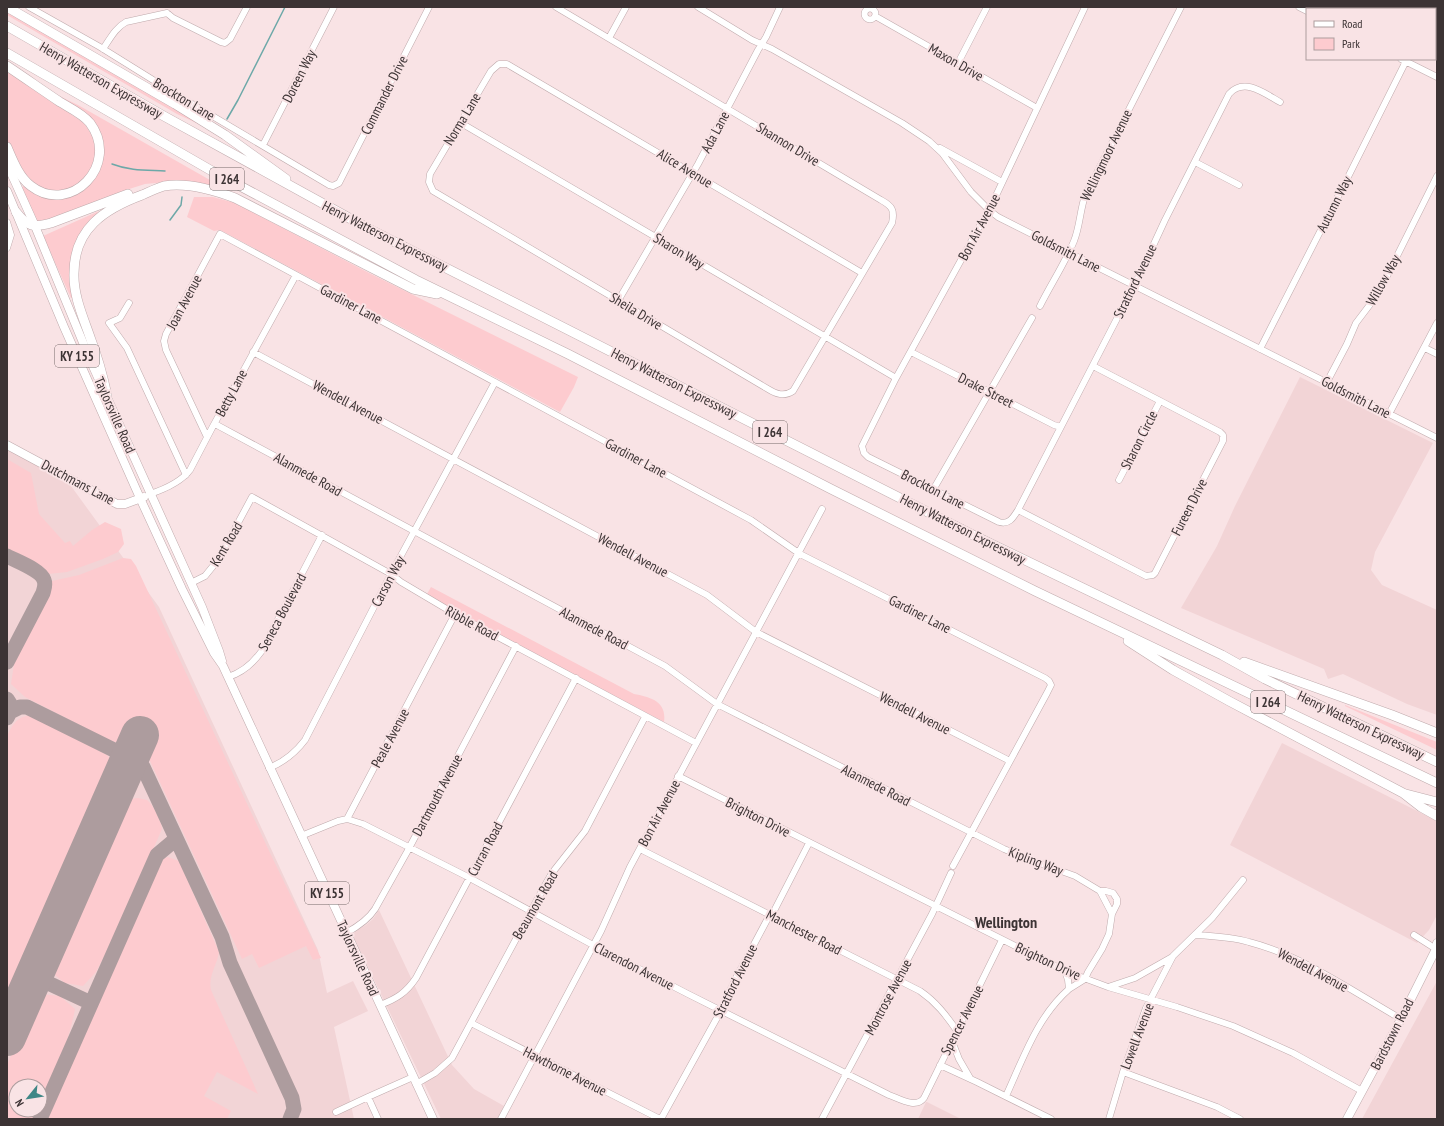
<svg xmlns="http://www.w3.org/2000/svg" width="1444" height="1126" viewBox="0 0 1444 1126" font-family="'PT Sans Narrow',sans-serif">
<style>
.built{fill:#f2d4d6;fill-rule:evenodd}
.green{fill:#fdcbcf}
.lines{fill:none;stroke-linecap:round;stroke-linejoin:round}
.stream{stroke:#6da8a8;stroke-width:1.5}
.taxiway{stroke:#ad9c9e;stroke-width:15}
.runway{stroke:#ad9c9e;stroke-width:38}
.minor-casing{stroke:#bfaaac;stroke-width:7}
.major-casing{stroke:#bfaaac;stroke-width:9}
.highway-casing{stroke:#bfaaac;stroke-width:10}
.minor{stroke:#fff;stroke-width:6}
.major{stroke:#fff;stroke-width:8}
.highway{stroke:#fff;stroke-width:9}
.labels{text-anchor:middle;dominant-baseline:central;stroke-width:4;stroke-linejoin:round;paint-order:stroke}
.shield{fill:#f9e3e5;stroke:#756869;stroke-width:1}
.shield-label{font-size:13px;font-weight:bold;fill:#3c3334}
.street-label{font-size:14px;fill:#3c3334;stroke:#f9e3e5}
.quarter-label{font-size:16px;font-weight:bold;fill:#3c3334;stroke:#f9e3e5}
</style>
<rect width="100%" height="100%" fill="#f9e3e5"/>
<path class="built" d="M1300,377L1433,443L1375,552L1371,570L1382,585L1437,610V715L1407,704L1343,674L1328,679L1324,669L1181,608L1217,546L1235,506Z
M7,448L63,475L159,607L318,950L327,993L353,981L368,1011L334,1027L354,1119H7ZM16,1086H40V1110H16Z
M1282,743L1437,821V915L1429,930L1417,943L1230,845Z
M379,910L452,1065L474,1089L504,1106L498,1119H441L353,936L355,931L366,925L373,919Z
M1437,981V1119H1362Z
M926,1102H927L961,1119H918Z"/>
<path class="green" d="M7,10L205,127L177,114L7,15Z
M7,71L84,123L93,137L96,149L93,166L86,178L72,188L58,191L44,189L31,182L22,170L7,140Z
M57,95L78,105L224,188L223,189L166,182L145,184L126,190L88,206L38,224L22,187L25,185L36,193L85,188L100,137Z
M194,197H213L235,203L369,273L578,377L574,387L560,412L220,230L214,231L187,217Z
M99,211L83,231L73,298H71L43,236Z
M7,459L31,473L39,514L65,543L70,541L73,546L92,530L105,522L121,529L124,544L118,552L103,559L67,572L48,574L7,552Z
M123,558L131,559L136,566L271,855L321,958L313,960L306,946L259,968L252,954L242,959L145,750L148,739L131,731C125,742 124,744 111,741L25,697L11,684L14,664L49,591V585L52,581L79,575Z
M431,587L634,694C650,697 667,701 664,722L472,621L427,594Z
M1345,705L1437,742V750L1345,706Z
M26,716H35L107,755C113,762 113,767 112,776L7,1016V736C12,726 15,719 26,716Z
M138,798C140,799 145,799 147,800C153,804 162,823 162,829L118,929L96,972L83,986L65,983L51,972L52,962L121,805L128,799Z
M168,857L179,861L219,952C217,966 208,975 211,990L258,1094L217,1072L204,1096L231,1111L227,1119H45L154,870C158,863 161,859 168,857Z
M41,994L60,996L75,1009C69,1043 54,1075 40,1107V1086H16V1110H38L34,1119H7V1065L35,1002Z"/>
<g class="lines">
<path class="stream" d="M227,119L238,100L285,7
M112,164C130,171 147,170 165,171
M170,220L181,205L182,197"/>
<path class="taxiway" d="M7,556C16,561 41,570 44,580C46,585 44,589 43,593L7,662
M7,699L14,710L10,712L7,718
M14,710L20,707H27L130,758L140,764L143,767L222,937L230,963L292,1098L294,1109L290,1119
M33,976L91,1003
M40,1119L157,855L176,839"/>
<path class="runway" d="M7,1037L140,735"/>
<defs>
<path id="minor" d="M29,7L100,47L182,98L329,185L333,186L339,183L429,7
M556,7L881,200C892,206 895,210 892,223L793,391C784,397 776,394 768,389L433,191L429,182L430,174L491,71L499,64H507L862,273
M698,7L752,40L772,49L902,123L929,141L942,153L971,192L989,210L998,217L1437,438
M1085,7L993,202L896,378L862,446L864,453L868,457L999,522C1009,525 1013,518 1018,510L1140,274L1165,220L1229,94C1244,77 1264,93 1280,102
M1299,7L1307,11
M864.5 14a5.5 5.5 0 1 1 11 0a5.5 5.5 0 1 1-11 0Z
M1432,9L1433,7
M167,13L173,18L221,42L225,43L230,39L247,7
M875,16L1037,108
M609,38L626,7
M103,49C110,39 115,28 126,22L167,13
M1401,59L1437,77
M958,63L987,7
M461,123L896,378
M263,145L334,7
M940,148L1002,182
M1195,162L1239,185
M7,222L11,235L7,248
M618,301L698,164L758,50L766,37L780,7
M129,303L120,318L109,323L127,348L186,475
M1040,306C1051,284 1065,263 1074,241C1080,226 1080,210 1085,196L1181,7
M1425,348L1437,354
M1260,349L1348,177L1407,59
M253,352L707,595L756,632L1010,761
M911,352L1054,425L1061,427
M1327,382L1347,344L1356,323L1378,294L1437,176
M1389,414L1437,323
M215,424L665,666L717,704L1004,849L1028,859L1075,876L1100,891H1106L1113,893L1117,899V904L1112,914L1109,934L1102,949L1088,972L1085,979L1069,989
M207,437L166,350L164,341L166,334L220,234L751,520L800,554L1045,678L1049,681L1051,685L1047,693L953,866
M1119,480L1160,401
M933,490L1032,318
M150,494C165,489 181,482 190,470L212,428L296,275
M1018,510L1146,576L1153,575L1155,573L1223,441V435L1220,432L1093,366
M191,583L205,576L218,560L252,497L391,574L401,582L455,614L696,743
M228,677C241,673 253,663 261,652L322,535
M269,768C284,762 296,752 305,740L391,574L495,382
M678,776L1065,971L1108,987L1177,1007L1233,1026L1293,1053L1362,1091
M347,819L455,614
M301,836L338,821L347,819L363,824L466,876L593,945L688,994L889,1095C900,1099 916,1109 924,1098L1002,940
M640,849L920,991C936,1002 946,1015 957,1031
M1100,891L1112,914
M346,933C357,927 368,920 375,909L407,852L516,646
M1195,935C1213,936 1232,937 1249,942C1303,956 1352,991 1401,1019
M1414,935L1436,949
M1108,987L1135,978L1172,957
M380,1005C396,999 406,993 416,978L576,678
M471,1023L660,1119
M952,1041L959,1059L970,1078
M940,1065L977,1082L1051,1119
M1123,1072L1217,1107L1240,1119
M416,1084L435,1073L452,1058L544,887L552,873L585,831L645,717
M1006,1096C1023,1059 1037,1017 1069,989L1068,980L1065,971
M368,1097L413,1077
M336,1112L368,1097L378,1119
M501,1119L601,931L630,867L822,509
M661,1119L718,1016L735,980L768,918L774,911L809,843
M822,1119L932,914L951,873
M1109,1119L1123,1072L1146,1008L1173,956L1212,918L1243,880"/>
<path id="major" d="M7,164L35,226L91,362L202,607L219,651L222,661
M7,191L64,327L140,498L182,589L214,653L223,666L433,1119
M7,445L117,504H125L144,497
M1347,1119L1401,1019L1436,949L1437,943"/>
<path id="highway" d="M7,7L175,104L225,135L286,179
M7,26L162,115L371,230L977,537L1222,655L1265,679L1437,762
M7,53L212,171L416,280L568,354L831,489L1035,591L1437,783
M7,66C25,78 42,90 60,102C70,108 83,114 90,123C121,165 70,216 31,186C19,177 13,161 7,147
M16,212C28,227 33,228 51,223L128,194
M107,395C103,377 98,358 91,340C84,319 73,296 74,273C74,229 104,209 142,195C149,192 157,188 164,186C188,182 214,190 235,198L413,289L437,294
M1128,641L1173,670L1229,701L1403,793L1421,807L1437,816
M1244,662L1392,715L1437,733
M1406,794L1437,802"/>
</defs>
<use href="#minor" class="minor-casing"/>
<use href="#major" class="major-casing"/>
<use href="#highway" class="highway-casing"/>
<use href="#minor" class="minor"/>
<use href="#major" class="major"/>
<use href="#highway" class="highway"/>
</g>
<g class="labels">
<g class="shield">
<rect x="210" y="168" width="34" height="22" rx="3"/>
<rect x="55" y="345" width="44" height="22" rx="3"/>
<rect x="753" y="421" width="34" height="22" rx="3"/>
<rect x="1251" y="691" width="34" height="22" rx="3"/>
<rect x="305" y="882" width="44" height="22" rx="3"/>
</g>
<g class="shield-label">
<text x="227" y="179">I 264</text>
<text x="77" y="356">KY 155</text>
<text x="770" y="432">I 264</text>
<text x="1268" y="702">I 264</text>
<text x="327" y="893">KY 155</text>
</g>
<g class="street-label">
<text transform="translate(956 62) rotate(30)">Maxon Drive</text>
<text transform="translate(299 76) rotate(-63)">Doreen Way</text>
<text transform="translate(101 80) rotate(30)">Henry Watterson Expressway</text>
<text transform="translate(384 95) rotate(-63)">Commander Drive</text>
<text transform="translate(184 99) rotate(31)">Brockton Lane</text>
<text transform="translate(462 119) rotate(-59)">Norma Lane</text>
<text transform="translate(715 132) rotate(-62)">Ada Lane</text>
<text transform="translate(788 144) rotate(31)">Shannon Drive</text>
<text transform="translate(1106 155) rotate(-64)">Wellingmoor Avenue</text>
<text transform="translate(685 168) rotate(31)">Alice Avenue</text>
<text transform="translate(1334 204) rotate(-63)">Autumn Way</text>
<text transform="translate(979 227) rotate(-62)">Bon Air Avenue</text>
<text transform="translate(385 236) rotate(27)">Henry Watterson Expressway</text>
<text transform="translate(679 251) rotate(31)">Sharon Way</text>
<text transform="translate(1066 251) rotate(27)">Goldsmith Lane</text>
<text transform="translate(1383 280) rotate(-61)">Willow Way</text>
<text transform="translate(1135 281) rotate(-64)">Stratford Avenue</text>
<text transform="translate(184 302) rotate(-62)">Joan Avenue</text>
<text transform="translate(351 304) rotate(28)">Gardiner Lane</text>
<text transform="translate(636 311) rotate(31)">Sheila Drive</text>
<text transform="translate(674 383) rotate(27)">Henry Watterson Expressway</text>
<text transform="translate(986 390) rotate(27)">Drake Street</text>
<text transform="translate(231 393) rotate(-62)">Betty Lane</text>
<text transform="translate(1356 397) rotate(27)">Goldsmith Lane</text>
<text transform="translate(348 402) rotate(28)">Wendell Avenue</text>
<text transform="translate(115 415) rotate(66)">Taylorsville Road</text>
<text transform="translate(1139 440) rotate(-63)">Sharon Circle</text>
<text transform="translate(636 458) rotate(28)">Gardiner Lane</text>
<text transform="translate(308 474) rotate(29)">Alanmede Road</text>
<text transform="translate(78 482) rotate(28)">Dutchmans Lane</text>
<text transform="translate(933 489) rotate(27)">Brockton Lane</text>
<text transform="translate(1189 507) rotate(-63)">Fureen Drive</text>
<text transform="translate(963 529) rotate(27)">Henry Watterson Expressway</text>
<text transform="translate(226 544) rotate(-59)">Kent Road</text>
<text transform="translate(633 555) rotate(28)">Wendell Avenue</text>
<text transform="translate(388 581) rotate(-62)">Carson Way</text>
<text transform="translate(282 612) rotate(-62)">Seneca Boulevard</text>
<text transform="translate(920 614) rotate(27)">Gardiner Lane</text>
<text transform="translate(472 623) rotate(28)">Ribble Road</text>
<text transform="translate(594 628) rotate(28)">Alanmede Road</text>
<text transform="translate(915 713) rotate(27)">Wendell Avenue</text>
<text transform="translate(1361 725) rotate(26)">Henry Watterson Expressway</text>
<text transform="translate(390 738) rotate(-62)">Peale Avenue</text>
<text transform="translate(876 785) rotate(27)">Alanmede Road</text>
<text transform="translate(437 795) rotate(-62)">Dartmouth Avenue</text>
<text transform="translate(659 813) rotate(-62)">Bon Air Avenue</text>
<text transform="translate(758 817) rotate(27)">Brighton Drive</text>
<text transform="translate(485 849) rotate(-62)">Curran Road</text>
<text transform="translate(1036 861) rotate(21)">Kipling Way</text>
<text transform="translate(535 905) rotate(-60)">Beaumont Road</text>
<text transform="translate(804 932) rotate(27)">Manchester Road</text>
<text transform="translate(358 958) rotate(65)">Taylorsville Road</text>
<text transform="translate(1048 961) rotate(25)">Brighton Drive</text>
<text transform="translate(634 966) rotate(27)">Clarendon Avenue</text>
<text transform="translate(1313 970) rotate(28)">Wendell Avenue</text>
<text transform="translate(735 981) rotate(-63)">Stratford Avenue</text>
<text transform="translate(888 997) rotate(-62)">Montrose Avenue</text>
<text transform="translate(962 1020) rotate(-63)">Spencer Avenue</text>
<text transform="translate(1392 1034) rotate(-63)">Bardstown Road</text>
<text transform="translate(1137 1036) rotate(-69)">Lowell Avenue</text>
<text transform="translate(565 1071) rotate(27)">Hawthorne Avenue</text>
</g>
<g class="quarter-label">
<text x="1006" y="922">Wellington</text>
</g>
</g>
<rect width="1444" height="1126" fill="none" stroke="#3c3334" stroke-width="16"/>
<rect x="1306" y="8" width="130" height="52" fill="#f9e3e5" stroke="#ad9d9e"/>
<rect x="1314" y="21" width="20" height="6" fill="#ffffff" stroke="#ad9d9e"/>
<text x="1342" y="28" font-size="12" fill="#3c3334">Road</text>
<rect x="1314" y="38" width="20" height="12" fill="#fdcbcf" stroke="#ad9d9e"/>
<text x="1342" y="48" font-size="12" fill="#3c3334">Park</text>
<g transform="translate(28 1098) rotate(240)"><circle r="19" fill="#f9e3e5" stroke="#ad9d9e"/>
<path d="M0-3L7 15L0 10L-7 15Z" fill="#3f8786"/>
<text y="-6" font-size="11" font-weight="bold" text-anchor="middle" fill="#3c3334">N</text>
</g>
</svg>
